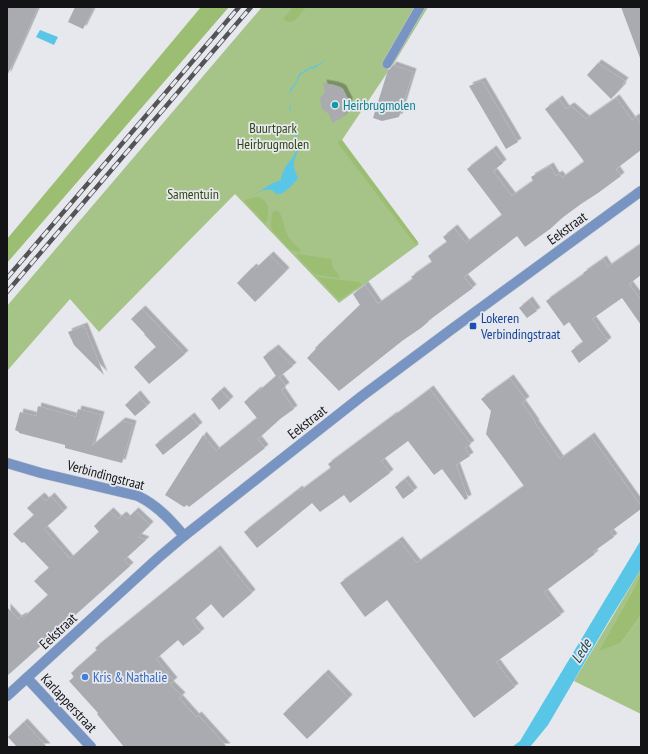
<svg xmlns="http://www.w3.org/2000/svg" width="648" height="754" viewBox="0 0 648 754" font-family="'PT Sans Narrow',sans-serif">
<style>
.green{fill:#a6c388}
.forest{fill:#9bbe72}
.water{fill:#5ac6e7}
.building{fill:#aaabb1;filter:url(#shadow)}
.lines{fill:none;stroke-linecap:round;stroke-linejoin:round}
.service-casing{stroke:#c4c6cb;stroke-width:10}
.minor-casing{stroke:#c4c6cb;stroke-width:11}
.tertiary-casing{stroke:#c4c6cb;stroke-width:11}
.service{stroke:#7794c2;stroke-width:9}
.minor{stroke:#7794c2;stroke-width:10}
.tertiary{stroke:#7794c2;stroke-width:10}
.rail-casing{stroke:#545457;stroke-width:4.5}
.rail{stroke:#e6e8ed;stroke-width:3;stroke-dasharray:9;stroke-linecap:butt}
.culture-dot{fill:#0f9aa8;stroke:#e6e8ed;stroke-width:1.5}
.transit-dot{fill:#1a4fb4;stroke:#e6e8ed;stroke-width:1.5}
.shop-dot{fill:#3f7fe0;stroke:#e6e8ed;stroke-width:1.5}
.labels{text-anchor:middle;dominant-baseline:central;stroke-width:3.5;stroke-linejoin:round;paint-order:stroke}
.culture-label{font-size:14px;fill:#0d838f;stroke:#e6e8ed;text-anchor:start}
.park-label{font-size:14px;fill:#314711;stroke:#e6e8ed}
.street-label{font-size:14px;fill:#141416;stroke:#e6e8ed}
.transit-label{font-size:14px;fill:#164399;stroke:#e6e8ed;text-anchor:start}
.shop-label{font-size:14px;fill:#366cbe;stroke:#e6e8ed;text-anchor:start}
.water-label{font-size:15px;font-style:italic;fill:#174755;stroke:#e6e8ed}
</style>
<defs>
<filter id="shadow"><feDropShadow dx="3.5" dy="-3.5" stdDeviation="0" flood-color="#0004"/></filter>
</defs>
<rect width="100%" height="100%" fill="#e6e8ed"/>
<path class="green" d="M262,7H428L393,65L390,64L387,73L342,140L419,244L339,303L235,194L99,332L70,299L7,371V306Z
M641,569V572L634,588L600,650L621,643L641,615V714L574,681Z"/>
<path class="forest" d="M201,7H229L7,263V239Z
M293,7H306C299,15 295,27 283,19Z
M342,140L418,242L415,244L337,142Z
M257,197C270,200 270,212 266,223H265L244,201L246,200Z
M277,210C284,216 283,227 287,234C290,241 295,245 300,249V251L298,252L289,249L272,230L271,226L272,212Z
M298,254L331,259L333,268L340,277L339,278L318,275L313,273L297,256Z
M317,277L359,282L361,284V285L339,300Z
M641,572V615L621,643L599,651L634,588Z"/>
<path class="water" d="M40,30L58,37L54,45L36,37Z
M327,59L313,69L311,68L300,75L297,82L291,91L289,95L291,103L289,113V116L297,132L296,139L298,145V151L294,161V168L298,178C295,183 283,196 277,194C276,194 272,190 272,190H263L253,195L239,198L253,195L273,183L281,180V177L286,166L293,157L296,151L297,146L295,139L296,132L295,128L289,116V108L291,103L289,96L290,90L296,82L299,74L311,67H313L327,59L335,62L339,60L335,62Z
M641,540V569L610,619L548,725L530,747H512L520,741Z"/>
<path class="building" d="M7,7H38L22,43L7,76Z
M75,7H94L83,29L68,22Z
M621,7H641V57L640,58Z
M598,63L625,81L622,85L623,86L611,99L587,75Z
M393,65L413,72L399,117L382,121L373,118L388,70L390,69Z
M482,81L518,142L506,149L469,86Z
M323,83L334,85L340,87L343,89L349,101L348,110L342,118L332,123L329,114L322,109L320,98L325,92Z
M616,98L632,120L636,117L641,125V150L616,169L621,176L598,193L581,204L562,218L550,229L525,247L517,236L464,277L473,288L428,321V322L421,328L402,341L339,391L307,358L316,349L315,348L360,305L353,294L365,285L378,304L413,279L411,277L432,262L428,256L447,242L443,237L454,228L466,243L502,215L467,169L493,149L503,163L493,171L512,196L533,181L531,177L550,166L556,176L559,174L562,178L584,162L583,160L545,109L559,99L566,109L571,106L586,119Z
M641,244V275L629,284L641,300V325L622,298L592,319L608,341L579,363L571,351L583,342L569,322L564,326L546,301L584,274L583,273L603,259L608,267Z
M270,255L286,271L255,302L237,283L253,267L255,269Z
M529,300L537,311L527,318L519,308Z
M142,309L185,354L149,384L134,367L156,347L144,334H145L131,319Z
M84,326L104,375L74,345L68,332Z
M275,348L293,366L279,377L286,386L281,390L294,409L280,419L258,439L265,448L189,507L187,505L184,507L165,495L203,435L216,451L257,418L244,402L258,390L259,391L276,376L263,357Z
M510,378L526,400L522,403L536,423H535L560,459L591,436L641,506V509L610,532L614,537L593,552L595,554L544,592L561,615L496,662L515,687L474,718L387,600L365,617L340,583L399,540L417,563L524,486L486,434L491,411L481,399Z
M430,389L471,444L465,448L470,456L456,465L468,498L465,500L442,469L434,475L408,441L381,461L390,473L350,503L344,495L320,512L312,503L257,548L244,532L299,489L300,491L331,468L328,464L394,415V416Z
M221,390L230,400L219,410L211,399Z
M137,394L147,406L135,416L125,405Z
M38,406L76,417L78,409L101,415L92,446L122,421L133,424L122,463L65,448V445L19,433V432L15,430L20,412L36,416Z
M191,416L199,426L163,455L155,445Z
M405,479L414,491L403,499L395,487Z
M41,496L46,501L51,496L64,511L44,529L70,559L99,532L94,526L110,511L118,519L123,515L127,519L135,511L150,525L138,537L146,540L124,560L130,566L7,676V607L18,619L23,616L24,617L48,595L34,581L49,568L24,542L22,543L13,534L34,515L27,508Z
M217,549L252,593L223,618L211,604L192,621L201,632L183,646L178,640L156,659L174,681L170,684L182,696L179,698L196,717L198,715L227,747H124L97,714L98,713L69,681L74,677L71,673L97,650L95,648Z
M325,673L349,698L307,739L283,714Z
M24,722L47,747H17L8,737Z"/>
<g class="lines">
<defs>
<path id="service" d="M387,64L420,7"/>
<path id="minor" d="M7,463L41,473L138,496C157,505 171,520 184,536
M27,678L91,747"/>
<path id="tertiary" d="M7,696L158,558L184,536L362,396L452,329L641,191"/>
</defs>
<use href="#service" class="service-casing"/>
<use href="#minor" class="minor-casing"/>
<use href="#tertiary" class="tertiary-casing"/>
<use href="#service" class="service"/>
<use href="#minor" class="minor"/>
<use href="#tertiary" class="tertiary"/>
<defs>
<path id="rail" d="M7,278L239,7
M7,292L251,7"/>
</defs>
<use href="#rail" class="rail-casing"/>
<use href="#rail" class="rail"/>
</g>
<circle class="culture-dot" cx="335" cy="105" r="4"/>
<rect class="transit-dot" x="469" y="322" width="8" height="8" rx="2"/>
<circle class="shop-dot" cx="85" cy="677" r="4"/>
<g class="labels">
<g class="culture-label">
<text x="343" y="105">Heirbrugmolen</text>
</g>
<g class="park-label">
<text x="273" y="128">Buurtpark<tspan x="273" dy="16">Heirbrugmolen</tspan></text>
<text x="193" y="194">Samentuin</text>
</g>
<g class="street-label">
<text transform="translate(567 228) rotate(-36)">Eekstraat</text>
<text transform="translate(307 422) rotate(-38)">Eekstraat</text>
<text transform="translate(106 475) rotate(15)">Verbindingstraat</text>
<text transform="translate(58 631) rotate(-43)">Eekstraat</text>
<text transform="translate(69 703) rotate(47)">Karlapperstraat</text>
</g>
<g class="transit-label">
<text x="481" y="318">Lokeren<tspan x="481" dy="16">Verbindingstraat</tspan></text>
</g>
<g class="shop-label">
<text x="93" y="677">Kris &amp; Nathalie</text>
</g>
<g class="water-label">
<text transform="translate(581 651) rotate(-58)">Lede</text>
</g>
</g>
<rect width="648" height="754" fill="none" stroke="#141416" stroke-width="16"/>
</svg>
